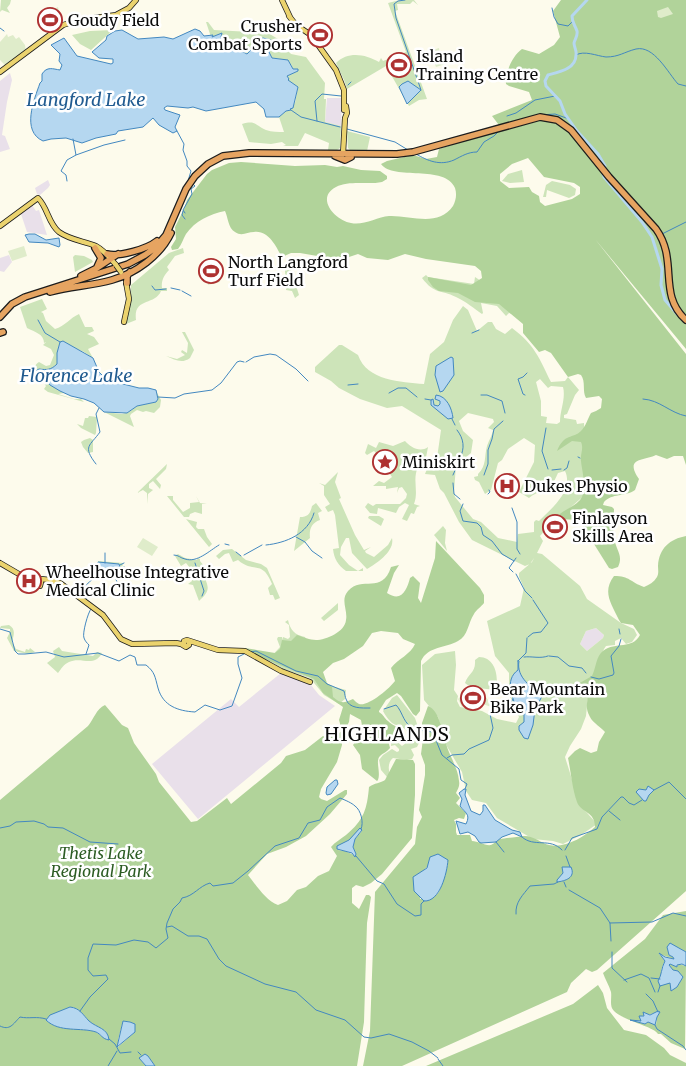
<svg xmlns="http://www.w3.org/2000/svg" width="686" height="1066" viewBox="0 0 686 1066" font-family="Merriweather,serif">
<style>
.industrial{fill:#e9e0ea}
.green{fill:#cde4b9;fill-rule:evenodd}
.forest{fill:#b1d39a;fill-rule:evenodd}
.pitch{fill:#dfecca}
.water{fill:#b5d7f0;stroke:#4388c0}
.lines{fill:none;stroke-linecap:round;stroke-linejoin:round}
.stream{stroke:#4388c0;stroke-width:1}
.river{stroke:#b5d7f0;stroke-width:3}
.major-casing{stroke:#1c1c1c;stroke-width:6}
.highway-casing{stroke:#1c1c1c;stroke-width:8}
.major{stroke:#ebd36e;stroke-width:4.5}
.highway{stroke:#e6a461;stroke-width:5.5}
.major-bridge-casing{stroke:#1c1c1c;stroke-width:6;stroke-linecap:butt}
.major-bridge{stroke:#ebd36e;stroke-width:4.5}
.labels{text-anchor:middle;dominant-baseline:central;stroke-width:5;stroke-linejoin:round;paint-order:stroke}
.poi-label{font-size:16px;fill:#0b0b0b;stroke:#fff;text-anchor:start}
.park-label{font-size:16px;font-style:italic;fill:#2c5c23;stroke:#fff}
.water-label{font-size:18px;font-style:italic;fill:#215b90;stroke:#fff}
.quarter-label{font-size:19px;letter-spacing:1px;fill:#0b0b0b;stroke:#fff}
</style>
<rect width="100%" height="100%" fill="#fdfbec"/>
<path class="industrial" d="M10,73L12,80L7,102L2,135L5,136L10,149L0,152V81Z
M327,98H342L341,126L325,122Z
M48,180L50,185L48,188L40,195L37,194L35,188Z
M32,205L36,211L39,210L47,235L27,232L21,214Z
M9,255L12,262L4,272L0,271V258Z
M596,628L604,635L603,638L587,651L580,644L586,631Z
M281,673L302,680L311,685L319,695L335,706L198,819L152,764L231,699L239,707Z"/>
<path class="green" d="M1,0H11L10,4L7,8L10,13L2,10L0,12Z
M400,0H414L418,5L413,1L410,4H397L398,10L395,11L427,99L419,100L409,106L386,66L347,89L344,80L336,63C348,51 365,54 379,62L381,58L383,61L406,52L388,3Z
M206,22H208L214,30L268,33L278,39L291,54L306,57L325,83L324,99H326L325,122L341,126L340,148L337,150H328L329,143L305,133L298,146H283L286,145L282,142L271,144L249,142L242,124C256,120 255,125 266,130C272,132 278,132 284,132L279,117L295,103L298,87L287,80V76L298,71L293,69C290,59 282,59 272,58L269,52L271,41C265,37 262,38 255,41L250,52L245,53L233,42L221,37V34L211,37Z
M113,30L91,50L80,44L72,35L90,31Z
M347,131L370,137L367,151H351L348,148Z
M522,170L524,182L510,183L502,181L508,174Z
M552,181L570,185L576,189L575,195L569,198L547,190L546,197H543L546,185Z
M183,248L184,253L175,256L167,267L169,270C164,275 161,281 162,288H167V291H161C155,306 133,297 136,320L126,324L130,300L131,285L169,253Z
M75,255L84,256L92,260L93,262L75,272L73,257Z
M290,267L299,295L295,298L292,291L286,290L285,271V268Z
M426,275L428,277L474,284L475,277L481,281L516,315L509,313L506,316L497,306L481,303L483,313L482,314C473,308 467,302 456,297C440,289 435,295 422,278Z
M42,299L47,309L41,312L43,313L46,321L55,329C65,326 70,318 79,314L85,327H92L94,331L87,334L94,337L99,344L88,349L93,358L84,352L60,342L57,353V364L51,369L46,370L38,378C48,381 55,388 64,393L58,394L74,399H81L84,402L48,392L44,389L46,386L43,382L33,377C32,372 34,365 39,362L46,366L50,365L54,355L51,349L43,345L46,342L44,343C44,334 35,332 27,328L20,307Z
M463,306L468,310L477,331L488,322H492L496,329L505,334L512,328C535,345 539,358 551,382L565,381L568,377L579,390L575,395L567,414L564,415V418L576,420L577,424L584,423L586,494L548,527L540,536L543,541L537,553L542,554L580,586L587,599L621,623L634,629L637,635L632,642L626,644L621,638L615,641V645L606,646L604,649L589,686L586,716L581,729L570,746L565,757L580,805L597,824L581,835L563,844L553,841L533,839L497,818L486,803L472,800L466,791L462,772L445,743L438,717L424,700L422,665L435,654L455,651L456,665L454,690L458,696L457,701L460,707L482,711L497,719L516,723L519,717L509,695V673L495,656L487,621L520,606L524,588L519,577V573L532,562L534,558L530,564L525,566L472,540L459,522L444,493L440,489L435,475L425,474L429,464L436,465L441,430L402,406L387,408L360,399L339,388L331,381L315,372V367L339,345H342L358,355C367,381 401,382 424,384L430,354L444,342L453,320ZM540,379L548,388L551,386L563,387C566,398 560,410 560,422L557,424L546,423L547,417L541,416V401L536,382ZM468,413L493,419L494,422L488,428L493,430C492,436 489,440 487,446C484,457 487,465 478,474V476L474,477L475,480L479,482L485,494L491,490L498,463L502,460L508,449L524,438L535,445L534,462L519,492L529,498C546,485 547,498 558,473L565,471C574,490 552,508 539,521L536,520L534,522V532L518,534L517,542L498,538L481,522L473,519L455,497L454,492L456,465L471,453L473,440L463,431L459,421ZM596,628L604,635L603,638L587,651L580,644L586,631Z
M182,332H185L194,350L190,358C182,364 175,360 166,356L177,359L185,355L181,352L182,350L187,353L188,343Z
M156,391L161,400L160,407L154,413L146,411L143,412L137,410L131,414L130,416L134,427L104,412L122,414L129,412L137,406L156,402L158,399Z
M89,416L97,417L96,433L95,435L81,428L77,424L83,426L85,418H88Z
M90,438L93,440V452L88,453L83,447L81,442L84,440Z
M405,441C410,447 420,453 428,447L424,468L418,467C412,480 419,491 414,504L420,506L417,507L414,514L411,513L407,521L402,519L409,505L405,503L399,507L396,513L378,508L377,514L370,513L365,507L368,503L373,506L376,504H400L406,498L407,494L402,487L399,488L397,493L398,487L386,489V486H373L379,481L384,483L392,477L390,474L393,465L388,454L381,451L377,452L378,455L374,451L367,455L365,453L368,444L376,448L379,442L393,446Z
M167,464L166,469L156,479L161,485L160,489L153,481L149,484V488L153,490L148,494L147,504V493L143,490L137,493Z
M338,472L335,482L341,498L339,499L355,535L364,550L371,547L365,551L366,553L374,557L388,545L392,538C395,551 377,563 367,569L352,553L349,538H346L341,547L340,555L349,565L358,571L363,568V571H346C338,565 334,559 333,549L339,548L335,515L333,510L328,512L325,507L330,504L324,495V486L319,483L325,485Z
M167,496H173V500L183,512L190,508V503L199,502L196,496L200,503L207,504H202V514L195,512L190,514L189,517H184Z
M316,503L322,511L318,513L320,520C311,523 309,530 310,538L294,551L300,517C308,517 310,514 312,506Z
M369,516H379L384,519L381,526L368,518Z
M186,519L197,522L196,527L198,529H204L207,537L212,544L209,547Z
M443,526L446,530L445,543L447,551L434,535Z
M232,549L246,560L261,564L267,568L280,598L275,600L273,595H270L268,588L272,584C262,559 254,574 238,560L233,562L229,553L225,554L219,559L216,556L223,550Z
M178,554L185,558L197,560L198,558L200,559V561L204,566C201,583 217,586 199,601L193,585L188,584L192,581L190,568L186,563L181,566L175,556Z
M98,561L123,563L122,569L116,576L105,572L98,577L96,575Z
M338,603V610L324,621L321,618Z
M288,620C290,630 295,635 305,637L326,683L335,687L346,690L345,699L339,704L324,695L310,678L283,669L268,660L280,647L277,639L278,637H282V640L283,637L288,639L290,637L289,625L285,622Z
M9,625C16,629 14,635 12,642L16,649L25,652L26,649L29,650L30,648L35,652L28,654L14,651L7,638L10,632V629L0,628L1,626Z
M59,647L62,651L93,656L97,652L102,653C94,668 81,656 69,662C64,664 61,669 58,673L47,663L55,657L53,651Z
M479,657C495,657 499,676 496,689L494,690C485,688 471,689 465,683C468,673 476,673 475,660Z
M397,695L415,718L418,727L423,730L421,739L417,747L411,749L414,755L412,759L407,760L393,758C388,762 388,769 390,775L387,777L381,770L379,760L383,755L392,749L397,752L399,751V749L395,745L391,746L392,737L402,746C406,743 408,741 408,736C408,725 396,728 390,721C388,719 385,715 383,711L392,698Z"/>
<path class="forest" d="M561,0H686V349L595,239L686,354V465L683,456H674L667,459L656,455C644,461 624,457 639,479L635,490C625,497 612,493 604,502L603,505L612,507L614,509C614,519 612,527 614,537C615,549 624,555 618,567L612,569L609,568L579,520L558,519V516C564,509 573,508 580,500C588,491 582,472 581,461C580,454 584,449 581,442L572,441L557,451C564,433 573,439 581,431C586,426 588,418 591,413L596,411L601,408L602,399L599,396L586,398C582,391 586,382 581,375L578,374L568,377L551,353L545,350L539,352L523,333V324L499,304L475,302L458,293L439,291L433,287L428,280V277L471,285L482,278L481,271L475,266L426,259L405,254L388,260L367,258L358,254L349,257L329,258L300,253H291L282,257C276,247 269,230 254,232C247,232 242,237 235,232C228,228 228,217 225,211C210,214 195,221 186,234C183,239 182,244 178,249L172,250L171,247L176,239L175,227L184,209L187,200L207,174L212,170L229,163L241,162L295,166L325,165L337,167L343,166L361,170L380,171L387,176V179L382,182C368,185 349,180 336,187C315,198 335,220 351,223C363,226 377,217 389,216C410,215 438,228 453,206C456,200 457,194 455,188C445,164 393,181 381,164L387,161L413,155L426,159L437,157L439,149L502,129L492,116L532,100L529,92L509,86L506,84C505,72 513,55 522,49L539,54L554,45L560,37L553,11ZM528,158L544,177L574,183L580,187V194L572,199L545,206L540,202L539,196L532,192L529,187L509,188L500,181V174L512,164Z
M686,536V891L597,970L592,972L586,969L571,983L567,992L402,1066H363L370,1031L375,892L415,844L417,827L422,817L419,810L425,775V765L421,754L423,739L422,723L428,706C440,711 442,732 446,744C450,757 458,768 459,781C460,786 458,789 456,793L460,798L456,803L466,813L464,819L459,818L454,820L456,824V832L457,835H470L472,841C478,841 485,846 491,845C494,844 497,840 500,839C504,838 519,837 523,836C533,835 541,843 549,845C564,849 584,837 595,827C595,811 581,813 577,802C572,788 571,772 568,758L575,751L580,748L591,753L597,751L599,742L605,732C601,727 593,723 590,717C581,701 596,699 578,684L592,676C596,668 596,656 603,651C616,641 632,650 640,635L633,625L621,623L619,620C611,603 602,592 614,576C630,576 630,582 644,587C649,585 654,582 657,577C659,573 658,570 658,566C659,548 670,539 686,536ZM430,858L445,872C439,890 443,898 420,899L422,872L428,866Z
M436,541L480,588L484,595V603C481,607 476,610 474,614C468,623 468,636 458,641C446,648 428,646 421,661L420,711L416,716L413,714L401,696L397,693L386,700L379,711V712C384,715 384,718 388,721C395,728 403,726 406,738L401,743L394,736H390L388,740L390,748C387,752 383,753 380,756C375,761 381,772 378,780L377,781L362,769L360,755L353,745L363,731L361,720L350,714L349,722L342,735V745L337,762L321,789L319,797L321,799L327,801L345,790H347V794L330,814L306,836L286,847L267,854L248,875C256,885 266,901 278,905L287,901L297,890L306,887L318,876L329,871L337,856L331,847C335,842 341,839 346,835C364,820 367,809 369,787C374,783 381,783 385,780L396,759L413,760L415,764V795L412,838L382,874L371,883L363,887L356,885L352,888V903L359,909L366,895H369L371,897L367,923L364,1022L357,1066H155L148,1056L139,1058L146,1066H0V800L88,726C94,719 96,709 105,705L122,725L128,728L134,743L156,774L159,782L191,822L197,821L227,798L231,804L281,763L286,756L305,750L323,736H335L342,731L339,720L343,707L323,693L314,679L253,654L245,648L275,653L280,649L282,640L291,641L297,635C303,637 310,640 316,640C326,640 345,632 346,620C348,610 340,600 348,591C362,575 382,595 391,567L399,565L394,573L387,593C402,603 407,589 410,578L413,576L420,583L418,598L421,603L435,558ZM381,631L398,633L403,639L415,644C411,654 398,659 391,668L395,681C390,688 368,707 359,704C357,703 355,701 353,699C344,703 341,704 333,697L332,687L327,683L323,672L333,663L344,659L363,646L372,633ZM362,831L355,839L353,847L356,854L354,855L345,851L338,850L337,847L344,844ZM70,1007C80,1008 83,1015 89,1021C96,1028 108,1028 109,1040L94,1031L55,1026L50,1023V1016ZM123,1021L130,1022L135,1024V1032L118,1047V1040Z
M686,911V952L671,945L667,947L669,955L673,957L674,959L659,954L665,961C660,969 660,976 665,983H670L672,989L677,987L683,977L673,970L668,965L670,964L677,967L678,964L686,966L685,1049L671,1043L661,1034H658C655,1027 622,1020 614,1011C609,1006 612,998 611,992C609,985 605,979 603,973L645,939L663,915ZM660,1012L657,1017L656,1025L648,1022L645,1024L640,1022L641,1021L642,1016Z
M598,985L603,993L607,1008L624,1030L646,1035L664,1048L670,1055L686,1063V1066H426L573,1004Z"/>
<path class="pitch" d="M58,7L62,23L42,30L37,17L55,11L54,9Z
M668,7L673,14L661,18L658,17L657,11Z
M7,34L8,37L13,35L16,39L19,37L25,45L26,52L6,66L0,60V42Z
M439,48L440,55L445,64L436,67L430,51Z
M24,246L27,256L12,261L8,251Z
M216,263L220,282L208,285L204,266Z
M560,521L565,524L549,533L546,531L554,523Z
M143,538L158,547L152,556L137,547Z
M471,691L485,693V696L492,705L491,707L475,701L462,707L458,699L464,693Z"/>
<path class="water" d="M195,29L200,31L204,36L213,35L212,37L222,33L221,37C235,39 235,49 247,54L252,49V46L255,41L263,38L271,40L269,52L272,58L288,60L293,69H298V71L287,76L289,79L288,80L298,87L293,108L290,109L291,110L286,111L279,117H266L264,109L256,102L206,111L193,107L188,108L167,106L164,108L165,110L180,115L175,127L177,131L173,133L159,125L153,118L143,127L118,131L116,134L96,138L82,143L66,138L51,139L43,141C21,131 34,100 40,83L42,81V74C47,66 53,69 60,70L62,65L59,61L60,54L51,45L64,38L77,56L111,64L113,63V59L99,58L92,52L106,40L107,36L115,31L122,30L138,39L164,37L173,39Z
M408,81L421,90L407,104L399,87L402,84Z
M29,234H35L46,240L59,238L60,245L59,247L48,243L29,242L25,235Z
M63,341L93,358L99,372L103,376H108L123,384L139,388H148L156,390L158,399L156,402L137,406L127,413L104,412L94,403L84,399L71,396L60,391L50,385L46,380L38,378L34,372L39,369C47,370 51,370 57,364V353L60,342Z
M451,357L453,358L454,375L443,391L440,392L435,375L436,366Z
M436,395C447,396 452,409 453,418L448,419L431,405V400L433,399L434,405L438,406L440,404V401L435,399Z
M98,562L119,564L120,567L113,573L104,571L99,574L96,571Z
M518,660L519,661C516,678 532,687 542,696L539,702L542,707H538L535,709L533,725L528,739L524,738L519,730V726L524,722V711L519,712C512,699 504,680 518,670Z
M335,780H337L338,784L331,794L327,795L326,793L327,787Z
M648,786L654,790L649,795L646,801H644L636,792L639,789L646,790Z
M464,789H466L465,795L471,811L480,815L483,811V805H485L495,820L512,830L520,832L522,837L513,833L502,837L496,842L481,843L479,842L475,836L468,832L460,834L456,821L466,824C471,814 465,813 460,806L462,799L459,793Z
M360,828L362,830L355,839L353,847L356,854L355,857L352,853L337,849V846L349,840Z
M438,854L448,860C447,873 440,902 424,901L414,891L413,877L427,868L430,857Z
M562,867H571C576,878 565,881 557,882V880L563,873Z
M670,943L686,952V966L682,964L677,965V967L670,964L669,965L673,970L678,971L683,977L677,987L671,991L670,983L660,986L658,981C662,975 661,968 665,961L659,953L665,957L674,959L673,957L669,955L667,947Z
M70,1007C80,1008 83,1015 89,1021C97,1028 108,1028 109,1040C102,1039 101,1034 96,1032C81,1027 59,1033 46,1020L50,1015Z
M658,1011L660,1012L657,1017L655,1025L648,1022L645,1024L630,1020L641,1021L639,1016H644L643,1012L650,1015Z
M123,1021L130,1022L135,1024V1032L117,1047Z
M145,1054L148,1056L155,1066H146L139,1058Z"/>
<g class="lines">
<path class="stream" d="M405,0L398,1L394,4L396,18L421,90
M552,8L554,17L558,24L568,26L572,22
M0,28L4,31
M576,55C584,50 597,56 606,57C619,57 624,52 636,49C654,45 668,73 678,84L686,86
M348,85L351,82
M291,110L301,117L340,127
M541,115L555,114L569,119
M507,116L516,113L535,100L555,96
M317,121L315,101L322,94L341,96
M347,129L395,142L408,150
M177,131L184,144L183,150L187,161V166L191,171L188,181
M416,154C428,161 440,166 454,160C462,156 468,152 477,152L484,142L494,136L498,132
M76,155L104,145L125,140
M67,181L66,175L61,171L67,160L76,155L73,139
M183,211L182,215L185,219
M185,213L183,210L192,194L191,189L195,186L193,184
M662,234L686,222
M152,286L155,290L166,289
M171,288L180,290
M182,291L191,296
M38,320L45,333L60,342
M472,333L479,330
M246,362L254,357L270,354L276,355L296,369L308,381
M348,385L358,384
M389,393L398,388H406L417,397
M481,395H487L502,401L505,413
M525,395L523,394L518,379L523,377L527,373
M158,397L175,398L184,394L212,390L221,383L237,362L240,361L244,362
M425,399L431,400
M643,399C660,400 670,413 686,416
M452,419L455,425
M546,428L542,451L548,469
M457,430C464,439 465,448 460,458
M578,457L580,458
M96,464C82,446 90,446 100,432L96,414L99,408
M552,470L561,469
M564,470L567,468L569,461
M453,475L460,459
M484,475L488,464V450L492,439L494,429L503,421
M453,483L454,494L460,499
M488,494L490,492L489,490
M463,504L460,511L463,521L477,523L481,527L483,535L492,541L502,554L514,561
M512,508L517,522V549L520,554
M296,537L305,542L312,551L322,558
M225,544L229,545
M266,545C286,543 308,534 314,513
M236,552L241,556
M174,555C179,555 180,558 185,559C197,563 209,551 219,545
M244,555L262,545
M105,563V553
M195,563L204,591L202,596
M120,565L124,563
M513,572L509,568L516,558
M113,573L118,584
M516,574L525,591L532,598
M113,575L117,570L124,567
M87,601C79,585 88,585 98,574
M0,629L10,632L15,651L18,654H25L46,652L64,657L98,653L119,661L130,655L135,657L137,665H146C155,672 155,677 158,688C163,706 178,711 195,712L205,705L220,710L232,706L242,678L238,664V657L246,653
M619,629L620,634
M528,637L533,633L541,632L548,623L533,600
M250,652L256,651L296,671L318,676L327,684L344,691C345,694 345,697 346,699C349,709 362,708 370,708
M86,654L89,645C87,643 85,641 84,638C82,634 88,612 91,609
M549,656L558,657L569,666L582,668L586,673
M524,657C532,656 540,659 548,656
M518,661L526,653L527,638
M591,677L599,679L613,675L614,673L611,656L619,646L621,639
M384,709L396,705C402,711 403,721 410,726C418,733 426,728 433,733L442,755L459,769L461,780L467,784L465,789
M447,758L452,755L464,754L469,749L489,740L493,728L490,714C496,713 501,710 507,709L513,699
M654,790L669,782L686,799
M609,811L620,820
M0,828L10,826L16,822L34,821L44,824L48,827L63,828L90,842L118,844
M522,837C534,848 550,837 562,850
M496,842L504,852
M565,850L572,838L597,829L602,817L621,797H623L629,803L634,805L642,800
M356,856L377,881L384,884L397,904L415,916L421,915V904L424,901
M566,856L570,867
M564,882L566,887
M569,890L600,908L610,923L611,941
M516,914C515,902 523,895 530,886L554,884L558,882
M610,923L652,922L673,913L686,916
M167,927L172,926L188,936H199L207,939L219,959L226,966L265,984L296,992L316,1010L345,1020L364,1037L371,1038L389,1034L412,1042L429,1051L438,1058
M612,952V968L627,982
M651,978L660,979
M624,980L641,974L649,978L655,992
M658,992L660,986
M646,994L653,1001L658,1012
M80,1011L90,997L108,979L106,975L93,976L88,970V958L93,944L116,945L134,940L148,942L156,948L168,938L166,929L167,923L173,909L180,902L182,898C194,896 199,886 210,883L213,886L233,883L248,871L275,846L299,838L308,823L320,820L327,807L340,798C345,800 352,803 355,806C361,810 364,823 361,829
M655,1025L657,1029L683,1046L686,1050
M0,1026C10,1031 13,1024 20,1017C29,1019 37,1016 46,1019
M109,1039L115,1044L120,1053L131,1052
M138,1052L141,1055
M438,1059L443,1066
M108,1066L117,1051"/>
<path class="river" d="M587,0L572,16C572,23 575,25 577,31C578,36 575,39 574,43C574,47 577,51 576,55C576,69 559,72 548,75L545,81L546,86L560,101L565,114L577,131L598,154L605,166L603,174L604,177L642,222L652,237L662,269L661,285L665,300L677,314"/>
<defs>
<path id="major" d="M282,0L290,17
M289,16L296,25L311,35L336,70L344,90V110
M0,72L63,25L79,20L116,15L129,8L136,0
M343,154L345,118L347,113L346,106
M0,226L38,198C48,208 48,223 59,232C70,240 84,241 96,246C105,251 110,258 116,265
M124,322L129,299L126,282
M0,563L24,577L50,580L60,583L103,615L121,639L132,644L176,643L181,644L186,647L189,645V641
M38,579L41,582L40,586
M184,645V641L187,640L218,650L245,651L281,671L310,682"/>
<path id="highway" d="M335,156L345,160L351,157
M95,248L101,258L97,267
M107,254C119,257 147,249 157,241
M81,276L97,268L118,254
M127,283V276L130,272
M50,292C70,286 92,286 112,280C136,273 160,256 171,233
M0,317L12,304L25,297L128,264L145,255L155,248L166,235L186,189L195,176L208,164L223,156L249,153L397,154L413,152L540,117L557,120L571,130L609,177L656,229C679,261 657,294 686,320
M0,333L3,332"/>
</defs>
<use href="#major" class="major-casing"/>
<use href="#highway" class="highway-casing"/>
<use href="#major" class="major"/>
<use href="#highway" class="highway"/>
<defs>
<path id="major-bridge" d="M116,265L121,272"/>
</defs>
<use href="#major-bridge" class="major-bridge-casing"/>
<use href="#major-bridge" class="major-bridge"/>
</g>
<defs>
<symbol id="stadium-ring" viewBox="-11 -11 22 22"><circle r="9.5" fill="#fff" stroke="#ae3131" stroke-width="1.5"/><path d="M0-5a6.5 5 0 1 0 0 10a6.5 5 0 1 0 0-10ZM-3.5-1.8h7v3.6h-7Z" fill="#ae3131"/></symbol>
<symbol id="sight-ring" viewBox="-11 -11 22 22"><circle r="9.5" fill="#fff" stroke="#ae3131" stroke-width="1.5"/><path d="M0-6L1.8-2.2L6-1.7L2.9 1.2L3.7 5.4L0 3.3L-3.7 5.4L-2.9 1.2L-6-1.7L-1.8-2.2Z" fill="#ae3131"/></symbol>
<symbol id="hospital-ring" viewBox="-11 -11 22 22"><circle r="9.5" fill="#fff" stroke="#ae3131" stroke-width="1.5"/><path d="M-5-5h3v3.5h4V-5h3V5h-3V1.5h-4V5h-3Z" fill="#ae3131"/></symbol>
</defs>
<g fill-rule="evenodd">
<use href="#stadium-ring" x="36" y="6" width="28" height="28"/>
<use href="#stadium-ring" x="306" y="21" width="28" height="28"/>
<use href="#stadium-ring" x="385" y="51" width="28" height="28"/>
<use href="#stadium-ring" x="197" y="257" width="28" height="28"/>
<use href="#sight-ring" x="371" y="448" width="28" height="28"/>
<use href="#hospital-ring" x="493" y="472" width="28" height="28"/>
<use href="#stadium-ring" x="541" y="513" width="28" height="28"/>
<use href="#hospital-ring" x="15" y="567" width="28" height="28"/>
<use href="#stadium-ring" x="459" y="684" width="28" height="28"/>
</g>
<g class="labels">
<g class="poi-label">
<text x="68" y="20">Goudy Field</text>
<text x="302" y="26" text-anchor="end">Crusher<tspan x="302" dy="18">Combat Sports</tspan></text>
<text x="416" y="56">Island<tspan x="416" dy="18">Training Centre</tspan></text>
<text x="228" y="262">North Langford<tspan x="228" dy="18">Turf Field</tspan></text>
<text x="402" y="462">Miniskirt</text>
<text x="524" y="486">Dukes Physio</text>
<text x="572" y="518">Finlayson<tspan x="572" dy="18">Skills Area</tspan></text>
<text x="46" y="572">Wheelhouse Integrative<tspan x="46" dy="18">Medical Clinic</tspan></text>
<text x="490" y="689">Bear Mountain<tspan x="490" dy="18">Bike Park</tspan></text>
</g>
<g class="park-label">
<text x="101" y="853">Thetis Lake<tspan x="101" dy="18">Regional Park</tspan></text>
</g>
<g class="water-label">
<text x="86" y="99">Langford Lake</text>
<text x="76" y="375">Florence Lake</text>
</g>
<g class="quarter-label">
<text x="387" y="734">HIGHLANDS</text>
</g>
</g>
</svg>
